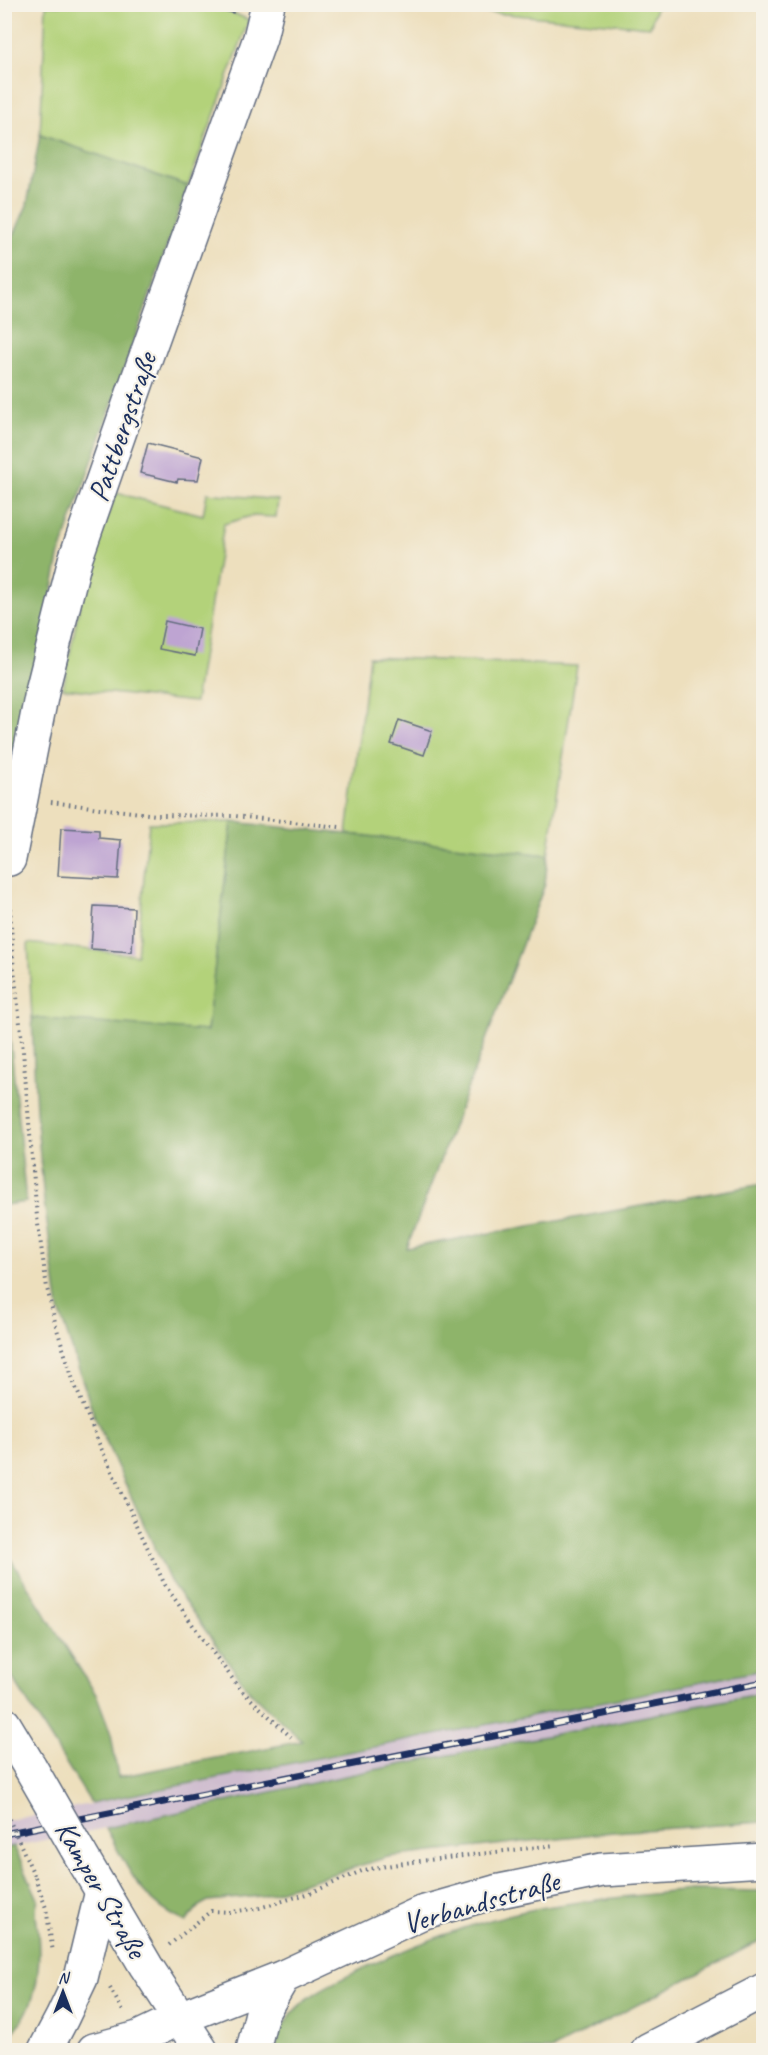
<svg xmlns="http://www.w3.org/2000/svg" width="768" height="2055" viewBox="0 0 768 2055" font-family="Caveat,sans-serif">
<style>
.industrial{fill:#cfbdcf}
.green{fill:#b3d27a;stroke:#67806c;stroke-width:1.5}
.forest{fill:#8eb46a;stroke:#547264;stroke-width:1.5}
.building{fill:#bea4d2}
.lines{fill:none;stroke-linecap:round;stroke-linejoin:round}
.minor-casing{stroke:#646d7f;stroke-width:36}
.major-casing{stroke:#646d7f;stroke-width:36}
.highway-casing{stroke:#646d7f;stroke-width:36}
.path{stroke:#646d7f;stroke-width:4;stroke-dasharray:1.5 4.5;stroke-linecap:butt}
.minor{stroke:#fff;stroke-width:33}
.major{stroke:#fff;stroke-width:33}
.highway{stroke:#fff;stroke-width:33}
.rail-casing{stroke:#1b2f5e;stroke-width:7}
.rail{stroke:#f7f3e8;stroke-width:4.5;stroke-dasharray:14;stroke-linecap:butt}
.major-bridge-casing{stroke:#646d7f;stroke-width:36;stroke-linecap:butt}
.path-bridge{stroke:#646d7f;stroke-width:4;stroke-dasharray:1.5 4.5;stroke-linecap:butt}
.major-bridge{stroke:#fff;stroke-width:33}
.labels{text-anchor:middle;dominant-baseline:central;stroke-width:4.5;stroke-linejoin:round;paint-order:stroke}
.street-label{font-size:30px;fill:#1b2f5e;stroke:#f7f3e8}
</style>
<rect width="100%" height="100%" fill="#f7f3e8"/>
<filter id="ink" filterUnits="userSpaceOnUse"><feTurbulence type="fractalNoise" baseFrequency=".0167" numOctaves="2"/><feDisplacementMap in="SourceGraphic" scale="12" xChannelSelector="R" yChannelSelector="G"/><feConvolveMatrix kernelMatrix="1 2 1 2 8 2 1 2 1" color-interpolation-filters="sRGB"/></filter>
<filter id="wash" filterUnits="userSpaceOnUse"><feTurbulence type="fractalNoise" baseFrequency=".008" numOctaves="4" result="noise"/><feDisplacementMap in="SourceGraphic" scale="24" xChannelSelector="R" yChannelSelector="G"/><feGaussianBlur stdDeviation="1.35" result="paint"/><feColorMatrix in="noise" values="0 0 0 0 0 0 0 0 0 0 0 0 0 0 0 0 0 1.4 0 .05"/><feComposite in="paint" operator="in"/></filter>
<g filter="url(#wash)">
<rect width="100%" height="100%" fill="#eddfbd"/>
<path class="industrial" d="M763,1670V1693L359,1773L106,1828L5,1848V1821Z"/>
<path class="green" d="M46,5H202L233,13L249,20L188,186L40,135Z
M403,5L657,4V5L650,27Z
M116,493L203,515L207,493L278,500L276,517L251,516L224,524L195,702L63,688L85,577Z
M369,657L577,666L548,855L347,834Z
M232,822L207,1032L32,1018L28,943L137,955L149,823Z"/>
<path class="forest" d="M40,135L188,186L60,553L5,819L4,258L27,205Z
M232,822L548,855L545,884L407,1248L763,1184V1670L91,1803L5,1666V1550L97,1696L111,1734L118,1777L302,1741L250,1692L170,1581L95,1418L59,1310L44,1201L36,1111L32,1018L207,1031Z
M4,974L26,1202L5,1205H4Z
M763,1693V1822L613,1832L388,1857L261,1896L208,1901L199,1906L186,1922C140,1902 129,1870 106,1828L359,1773Z
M14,1846L38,1899C34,1911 37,1920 38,1932C41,1972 37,2013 5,2040V1848Z
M691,1890L763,1891V1939L551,2050H275C284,2002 324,1988 364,1968C422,1941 482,1918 546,1907C594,1899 642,1895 691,1890Z"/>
<g id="blocks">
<path class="building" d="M210,4H235L233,13L209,7Z
M148,443L203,457L198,480L178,479L177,482L140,473Z
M165,621L200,629L195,656L159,649Z
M399,720L432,731L424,755L391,744Z
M61,828L99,830V838L121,840L118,879L58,876Z
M94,906L134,908L132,952L91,949Z"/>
</g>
</g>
<g filter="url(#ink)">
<use href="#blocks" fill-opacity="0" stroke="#646d7f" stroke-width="1.5"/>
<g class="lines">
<defs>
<path id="minor" d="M9,859L43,687L75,560L138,379L260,38L268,4
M45,2050L62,2018L81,1978L102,1891
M94,2050L138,2038L180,2018"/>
<path id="major" d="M4,1724L30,1767
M80,1854L146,1966L201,2050
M180,2018L283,1977L421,1913L495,1892L602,1870L764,1860
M253,2050L262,2013L283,1977"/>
<path id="highway" d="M648,2050L764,1990"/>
</defs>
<use href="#minor" class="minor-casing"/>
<use href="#major" class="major-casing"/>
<use href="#highway" class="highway-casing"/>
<path class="path" d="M51,802L156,815L235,816L340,827
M9,890L13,960L23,1051L37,1217L47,1288L56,1326L74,1383L101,1448L165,1585L202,1638L241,1690L291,1737
M35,1877L46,1908L53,1952
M169,1945L211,1911L231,1912L259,1908L310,1893L364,1870L404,1863L555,1845
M110,1988L123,2011"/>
<use href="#minor" class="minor"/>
<use href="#major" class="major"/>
<use href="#highway" class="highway"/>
<defs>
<path id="rail" d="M4,1834L764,1682"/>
</defs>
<use href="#rail" class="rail-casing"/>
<use href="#rail" class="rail"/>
<defs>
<path id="major-bridge" d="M30,1767L80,1854"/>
</defs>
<use href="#major-bridge" class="major-bridge-casing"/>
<path class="path-bridge" d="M4,1808L35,1877"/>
<use href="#major-bridge" class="major-bridge"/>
</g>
</g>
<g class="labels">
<g class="street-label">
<text transform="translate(122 427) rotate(-71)">Pattbergstraße</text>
<text transform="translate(101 1889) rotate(60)">Kamper Straße</text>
<text transform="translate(481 1902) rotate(-16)">Verbandsstraße</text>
</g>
</g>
<rect width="768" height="2055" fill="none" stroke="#f7f3e8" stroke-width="24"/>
<g transform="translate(63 1992)" stroke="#f7f3e8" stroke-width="4.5" paint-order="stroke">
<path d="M0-4.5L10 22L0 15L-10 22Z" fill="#1b2f5e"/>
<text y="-9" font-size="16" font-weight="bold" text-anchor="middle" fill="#1b2f5e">N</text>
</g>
</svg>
